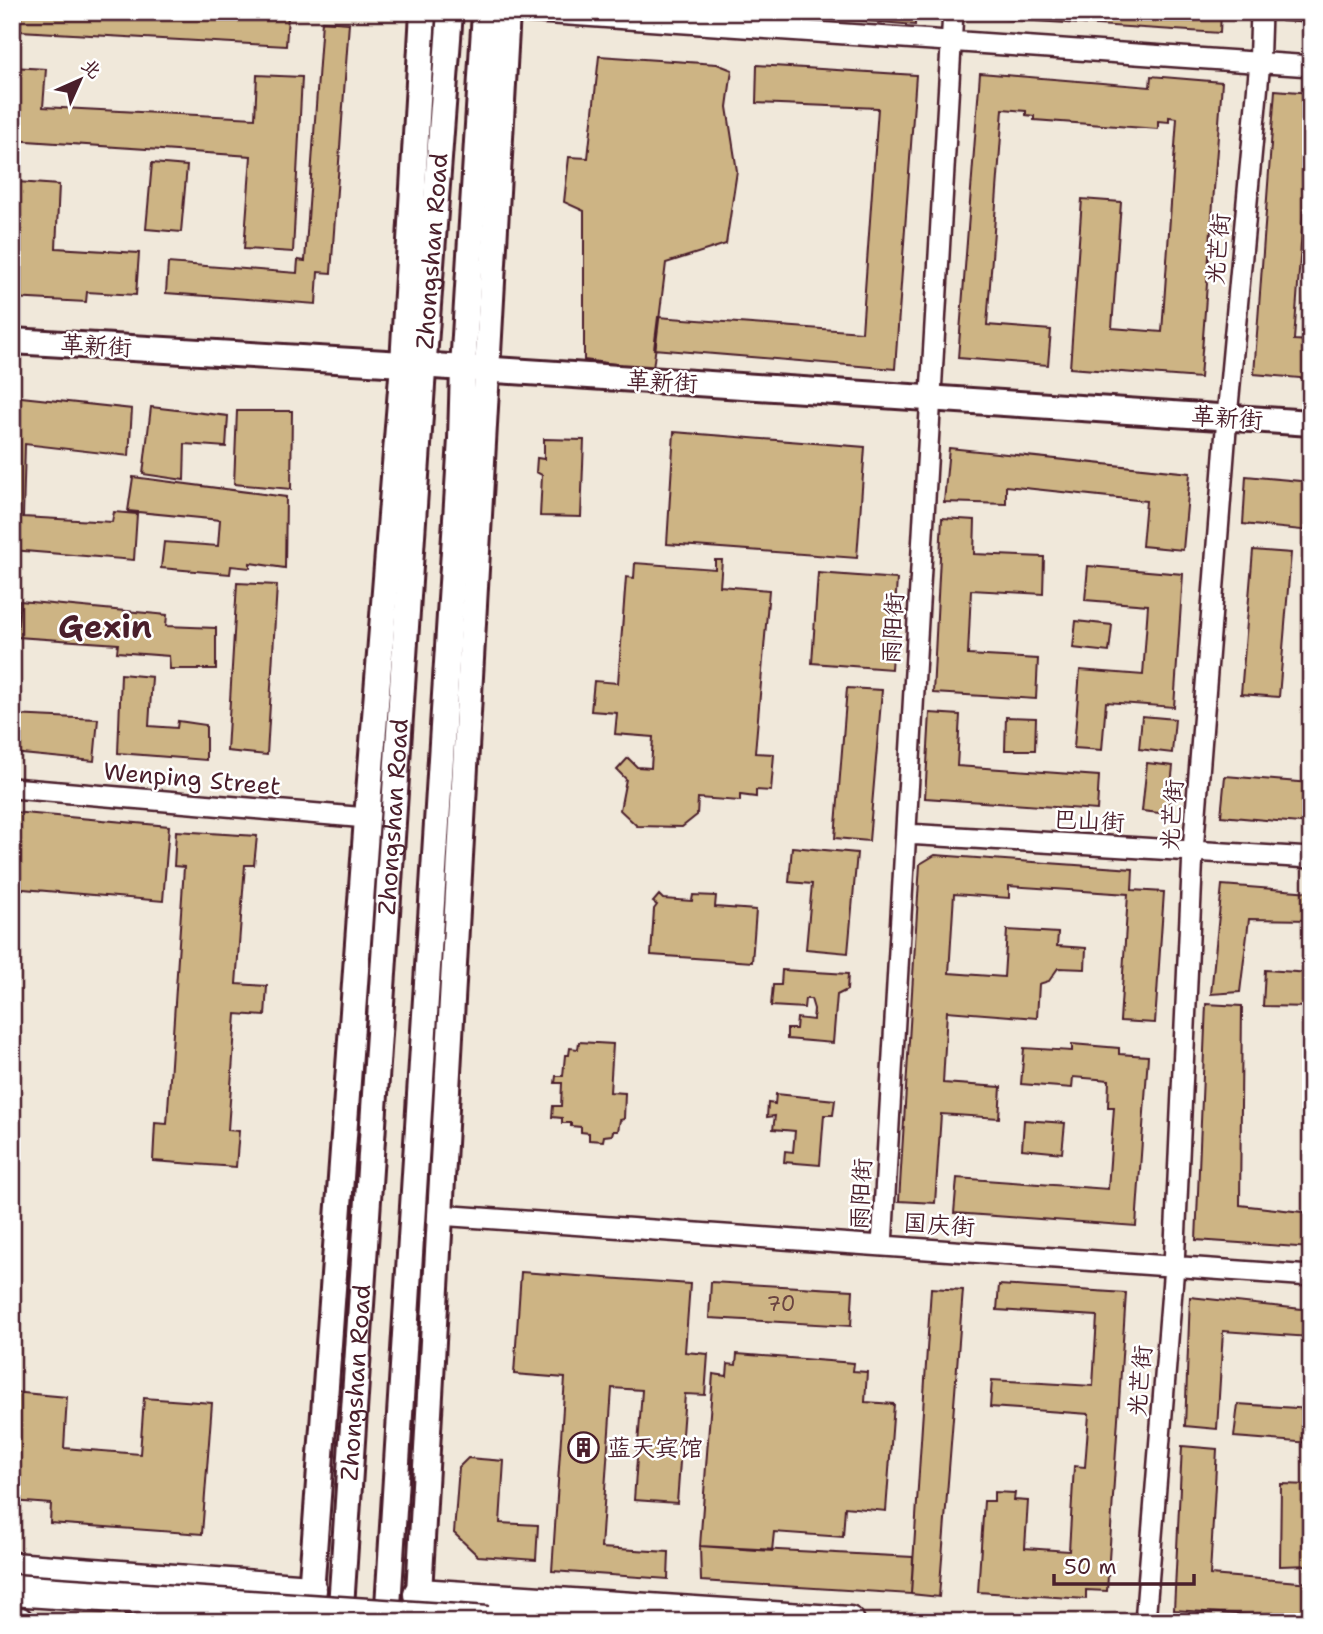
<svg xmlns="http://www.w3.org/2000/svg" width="1323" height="1634" viewBox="0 0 1323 1634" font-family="'Shantell Sans','LXGW WenKai TC',sans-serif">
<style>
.building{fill:#cdb484;stroke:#4a1f2b;stroke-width:2}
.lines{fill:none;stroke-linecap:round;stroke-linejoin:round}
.minor-casing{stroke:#4a1f2b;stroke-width:24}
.major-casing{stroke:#4a1f2b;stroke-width:30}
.highway-casing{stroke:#4a1f2b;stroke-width:35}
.minor{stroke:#fff;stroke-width:19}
.major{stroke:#fff;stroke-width:24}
.highway{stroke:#fff;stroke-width:30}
.highway-bridge-casing{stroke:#4a1f2b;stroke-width:35;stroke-linecap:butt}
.highway-bridge{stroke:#fff;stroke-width:30}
.labels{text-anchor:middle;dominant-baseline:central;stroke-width:5;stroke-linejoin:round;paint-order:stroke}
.number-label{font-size:21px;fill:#6b4441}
.street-label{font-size:24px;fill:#4a1f2b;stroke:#fff}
.poi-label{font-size:24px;fill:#4a1f2b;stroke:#fff;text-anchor:start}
.district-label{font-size:32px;font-weight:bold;fill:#4a1f2b;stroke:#fff}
</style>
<rect width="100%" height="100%" fill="#f0e8da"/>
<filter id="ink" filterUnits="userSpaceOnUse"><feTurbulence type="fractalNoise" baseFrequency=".0143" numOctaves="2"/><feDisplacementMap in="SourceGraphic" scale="14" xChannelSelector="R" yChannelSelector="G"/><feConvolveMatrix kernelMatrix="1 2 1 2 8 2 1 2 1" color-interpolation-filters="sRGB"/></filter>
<g filter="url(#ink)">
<path class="building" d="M21,12H227L288,16L286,46L20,31Z
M762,12H915V25Z
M975,12H1221L1220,33L974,17Z
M1283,12H1311V23L1282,21Z
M322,21L349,23L331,273L318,272L316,304L166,293L168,263L297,273L298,260L305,261Z
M599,56L717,64L732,70L727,107L737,171L726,244L666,263L653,369L584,360V211L564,202L569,157L588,158Z
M757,65L916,75L895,369L654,349L658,317L862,332L878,108L756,103Z
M12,67L46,69L43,107L255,118L257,75L302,77L293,252L244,249L251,156L12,140Z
M980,73L1150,87L1151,76L1222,82L1200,378L1070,368L1082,199L1121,202L1112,328L1162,332L1177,118L1169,117V122L1158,121V129L1034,120V116L1026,115V111L1003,109L987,325L1051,330L1048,365L958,358Z
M1275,90L1311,93V134H1309L1294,340L1311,341V379L1254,374Z
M152,163L187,166L181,232L146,229Z
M17,182L59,185L56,248L139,253L136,295L87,292L86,302L12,298V244Z
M1311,218V319H1304Z
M12,396L132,409L129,456L25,444L23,517L112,522L114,512L137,514L134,560L12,550Z
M151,407L228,416L226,447L185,444L184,480L143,474Z
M237,411H292L291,489L234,484Z
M674,432L865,447L857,558L667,544Z
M544,439L584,440L581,517L540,516L542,475L536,472L537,458L544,459Z
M949,448L1190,473L1183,550L1142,546L1146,501L1006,486V504L944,502Z
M1246,476L1311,482V531L1243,524Z
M133,477L286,497L285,568L250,563V568L231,566L230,574L161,568L164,542L218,546L220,520L128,511Z
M942,518L975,520L974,554L1044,557L1043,594L971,590L968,655L1038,659L1036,699L933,693Z
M1253,550L1291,553L1279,697L1241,694Z
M715,560H722L720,586L769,590L755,753L774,754L771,791L756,790V797L740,795V801L698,798L697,815L682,827L637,826L620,810L626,779L617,770L628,758L637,767L651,768L653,737L615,734L617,713L591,711L594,681L618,683L626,577L634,578L635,563L715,569Z
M1088,566L1183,574L1174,707L1106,702L1102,750L1074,748L1080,670L1143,675L1148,605L1085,600Z
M818,573L897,579L891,669L812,663Z
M237,583L277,585L267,755L227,751Z
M20,601L167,615L166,626L216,628V669H170L169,656L117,652L118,644L17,637Z
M1076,621L1112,625L1109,652L1073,648Z
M121,674L152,677L149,726L177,728L178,721L206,725V760L118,753Z
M847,688L882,690L869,841L835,838Z
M930,713L960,715L957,766L1099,776L1097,810L925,798Z
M12,715L98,719L94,761L12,753Z
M1142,716L1175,719L1172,753L1139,749Z
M1006,717L1036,718L1035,750H1005Z
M1147,763L1173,766L1168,814L1142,811Z
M1225,776L1311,783V824L1221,816Z
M12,812L169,826L163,901L12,888Z
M176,831L257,836L254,865H245L236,984L267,986L265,1016L236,1014L228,1130L239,1131L236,1167L153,1161L155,1123L167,1124L184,867L174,866Z
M792,847L857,853L848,953L806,949L812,884L789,882Z
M935,855L1133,869L1132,890L1164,892L1155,1023L1120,1021L1128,894L1009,886V898L954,894L949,973L1004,977L1007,930L1058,933L1057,946L1086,948L1085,969L1058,968L1049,981L1039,984L1037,1018L947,1011L943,1083L1001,1087L999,1118L941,1114L935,1203L899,1201L920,864Z
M1222,885L1311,892V920L1249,919L1240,992L1211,994Z
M659,895L663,899L692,901L693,895L716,896L715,907L756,910L752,962L651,955L654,909L657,905L653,902Z
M782,970L848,974L847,990L837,995L833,1043L787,1039V1029H796L797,1018L813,1020L814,1009L811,999H805L804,1008L771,1006L773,985H781Z
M1265,970L1311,973V1007L1263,1006Z
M1206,1004L1242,1006L1240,1205L1311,1213V1248L1196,1240Z
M579,1042L613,1044L610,1092L625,1093L624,1119L620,1120L618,1131H613L612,1135L604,1136L603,1141L589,1140V1133L581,1132V1127L571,1126V1123H562V1118L552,1117L553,1106H561L562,1083H555L556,1076H563L565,1055H569L570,1048L578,1049Z
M1072,1044L1119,1048V1054L1148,1056L1136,1226L954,1213L957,1178L1108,1189L1114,1107H1108L1109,1080L1073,1077L1072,1088L1021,1084L1024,1048L1072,1051Z
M776,1094L835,1100L833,1115H824L820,1165L784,1162L785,1151L793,1152L795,1131L773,1129L775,1116L767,1117L768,1103L775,1104Z
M1024,1120L1065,1123L1062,1153L1022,1149Z
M521,1272L690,1284L685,1352L708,1354L705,1395L685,1394L677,1503L634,1500L642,1390L612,1388L601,1548L669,1552L668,1579L552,1571L565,1378L514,1374Z
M711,1282L853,1290L851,1326L709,1318Z
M999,1285L1126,1293L1107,1591L1086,1590V1599L978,1592L984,1501H994V1492L1015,1493L1014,1500L1028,1501L1025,1548L1069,1551L1074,1466L1085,1467L1089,1414L990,1407L992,1380L1093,1386L1097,1316L997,1310Z
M931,1288L963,1290L939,1597L911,1594Z
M1190,1297L1311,1310V1337L1223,1331L1217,1429L1185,1426Z
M737,1354L854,1363L853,1371L867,1372L865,1402L894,1404L886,1511L845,1507L843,1537L774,1532L772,1551L700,1546L713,1374L727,1376L728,1364L736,1365Z
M12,1392L67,1397L64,1448L140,1454L144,1398L212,1403L202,1534L50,1523L51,1504L12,1501Z
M1238,1404L1311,1409V1443L1234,1437Z
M1182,1446L1217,1449L1210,1575L1311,1583V1619L1174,1610Z
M468,1458L504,1461L500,1523L538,1525L536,1560L478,1556L454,1533L459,1467Z
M1281,1484L1311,1485V1565L1280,1566Z
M700,1546L913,1557L911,1594L701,1581Z"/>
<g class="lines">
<defs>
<path id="minor" d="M526,12L1311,66
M12,788L367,818
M906,834L1311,858
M438,1215L1311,1276
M882,1246L953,12
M1145,1622L1174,1266L1193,851L1227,417L1259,72L1261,12"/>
<g id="major">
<path d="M12,341L403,364L1311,423"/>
<path d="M310,1607L367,818L403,364L423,12"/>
<path d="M418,1611L507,12"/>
<path id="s1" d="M340,1622L422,385L450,12"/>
<path d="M387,1622L461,439L463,368L485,12"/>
</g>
<path id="highway" d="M12,1568L311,1590
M419,1594L849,1622
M12,1621L18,1622"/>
</defs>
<use href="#minor" class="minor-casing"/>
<use href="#major" class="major-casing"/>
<use href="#highway" class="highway-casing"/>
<use href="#minor" class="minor"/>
<use href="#major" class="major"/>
<use href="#highway" class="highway"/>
<defs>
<path id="highway-bridge" d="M12,1590L488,1622"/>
</defs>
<use href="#highway-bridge" class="highway-bridge-casing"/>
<use href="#highway-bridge" class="highway-bridge"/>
</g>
</g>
<defs>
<symbol id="building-ring" viewBox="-11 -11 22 22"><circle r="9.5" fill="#fff" stroke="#4a1f2b" stroke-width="1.5"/><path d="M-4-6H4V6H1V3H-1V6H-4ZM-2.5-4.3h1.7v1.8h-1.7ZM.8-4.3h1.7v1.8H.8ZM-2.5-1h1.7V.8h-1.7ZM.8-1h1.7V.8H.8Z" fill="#4a1f2b"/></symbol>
</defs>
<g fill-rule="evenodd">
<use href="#building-ring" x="566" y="1430" width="35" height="35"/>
</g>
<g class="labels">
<g class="number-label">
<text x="781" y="1304">70</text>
</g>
<g class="street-label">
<text transform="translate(1218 249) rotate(-85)">光芒街</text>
<text stroke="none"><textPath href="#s1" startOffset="1374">Zhongshan Road</textPath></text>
<text transform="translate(96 346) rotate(3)">革新街</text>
<text transform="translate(662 382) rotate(3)">革新街</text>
<text transform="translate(1227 418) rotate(4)">革新街</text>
<text transform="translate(893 628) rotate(-87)">雨阳街</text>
<text transform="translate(192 779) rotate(5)">Wenping Street</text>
<text transform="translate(1172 815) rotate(-86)">光芒街</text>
<text stroke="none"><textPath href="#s1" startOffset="807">Zhongshan Road</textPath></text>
<text transform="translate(1089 821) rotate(3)">巴山街</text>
<text transform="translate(861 1194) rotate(-87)">雨阳街</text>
<text transform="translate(939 1225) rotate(4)">国庆街</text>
<text transform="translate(1140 1381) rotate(-85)">光芒街</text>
<text stroke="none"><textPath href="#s1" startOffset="240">Zhongshan Road</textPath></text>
</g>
<g class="poi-label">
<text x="607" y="1448">蓝天宾馆</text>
</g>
<g class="district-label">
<text x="105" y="626">Gexin</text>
</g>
</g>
<rect width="1323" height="1634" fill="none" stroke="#fff" stroke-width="42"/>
<rect x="21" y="21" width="1281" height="1592" fill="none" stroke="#4a1f2b" stroke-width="2.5" filter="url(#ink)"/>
<g transform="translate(80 80) rotate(45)" stroke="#ffffff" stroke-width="5" paint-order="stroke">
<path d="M0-5L12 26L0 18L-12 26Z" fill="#4a1f2b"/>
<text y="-10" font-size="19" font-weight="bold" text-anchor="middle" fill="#4a1f2b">北</text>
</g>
<path d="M1054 1574v10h140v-10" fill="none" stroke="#4a1f2b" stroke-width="3.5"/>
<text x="1064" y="1574" font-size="21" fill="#4a1f2b" stroke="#ffffff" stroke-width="5" paint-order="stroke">50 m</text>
</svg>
